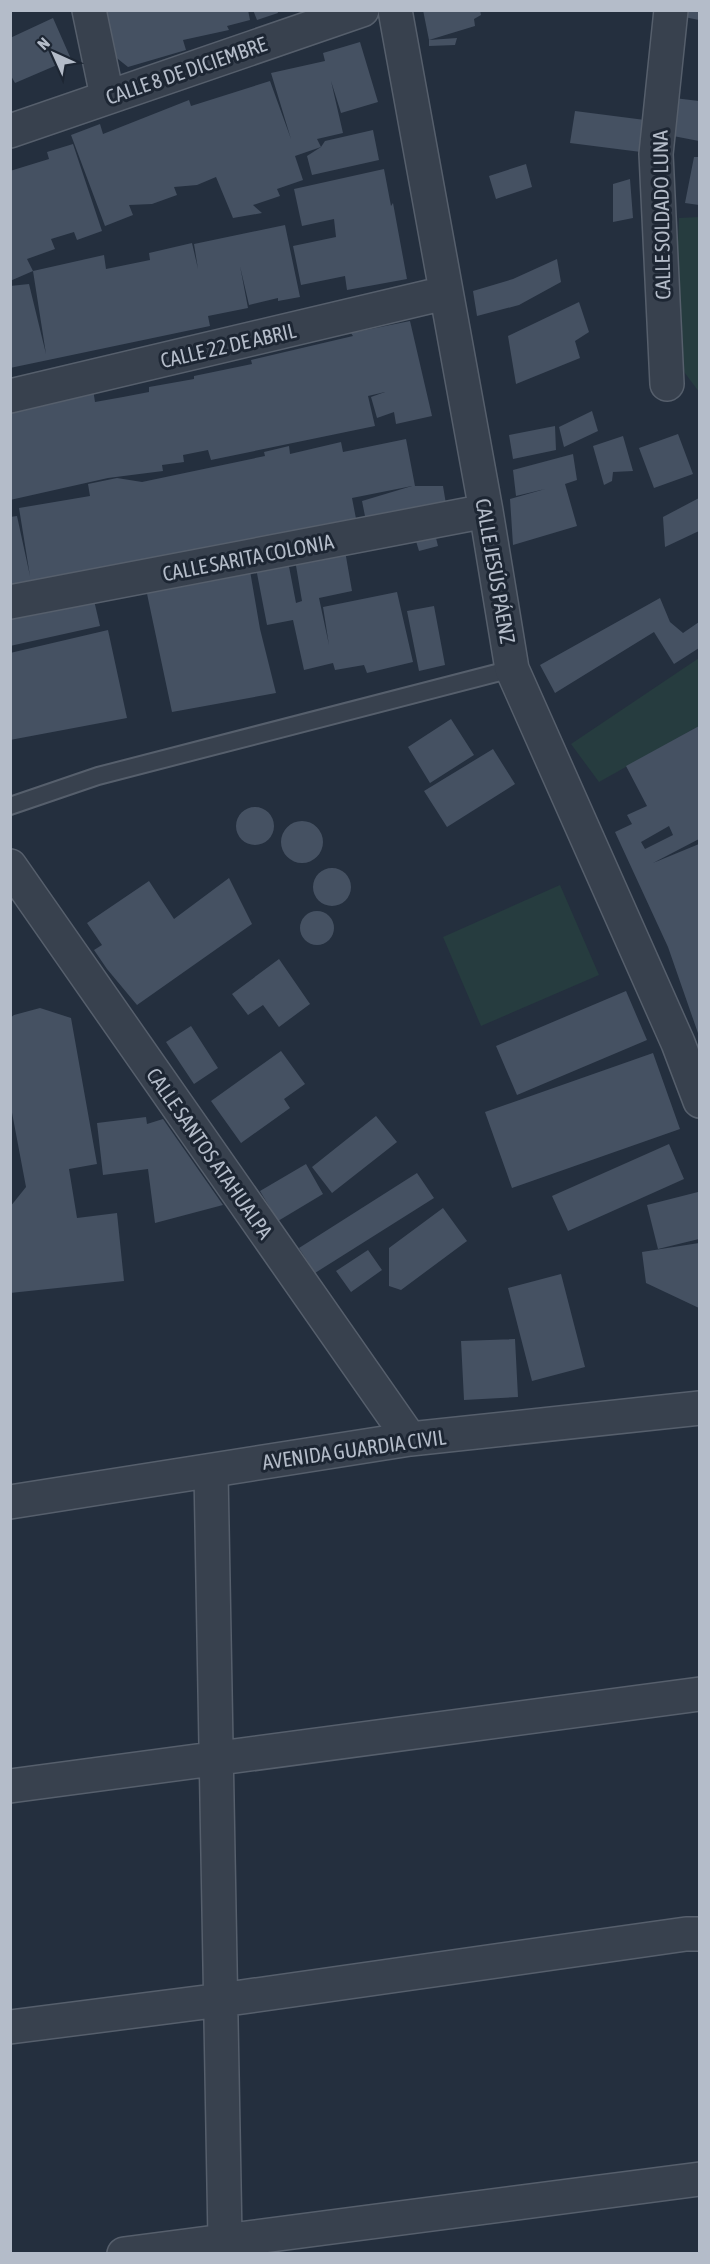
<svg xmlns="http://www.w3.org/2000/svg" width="710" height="2264" viewBox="0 0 710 2264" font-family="'Asap Condensed',sans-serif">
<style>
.green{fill:#263c3f}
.building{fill:#455162;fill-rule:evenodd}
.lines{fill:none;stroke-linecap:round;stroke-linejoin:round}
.service-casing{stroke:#565f6c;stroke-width:20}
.minor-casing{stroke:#565f6c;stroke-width:36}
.service{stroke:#38414e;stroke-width:16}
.minor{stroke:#38414e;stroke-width:33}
.labels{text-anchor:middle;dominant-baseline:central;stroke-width:6;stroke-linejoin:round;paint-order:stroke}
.street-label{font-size:21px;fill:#b4bcc9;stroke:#1d2633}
</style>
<rect width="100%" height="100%" fill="#242f3e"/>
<path class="green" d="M699,217V392L673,357L679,218Z
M699,658V726L599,782L571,744Z
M560,885L599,975L481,1026L443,937Z"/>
<path class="building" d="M96,10H248L250,20L227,26L229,30L183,40L186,50L128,67L108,51Z
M253,10H277L278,13L257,20Z
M423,10H480L481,15L474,19L475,26L429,40Z
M680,10H699V20L679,16Z
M53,18L71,59L15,83L10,74V38Z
M457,38L455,45L429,46V40Z
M360,42L378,102L341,113L331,81L343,133L317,139L321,147L325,141L373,130L379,160L312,175L307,156L321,147L295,156L303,180L277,189L280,196L253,205L262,213L233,218L216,177L197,185L174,187L177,195L152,204L129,205L133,215L105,226L71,135L100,124L103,134L189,100L191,106L270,81L291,139L271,73L325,61L323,53Z
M674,98L699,101V141L668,135Z
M575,111L645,120L641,152L570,143Z
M73,144L102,231L77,240L74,232L51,239L55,249L27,259L33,271L10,281V171L49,159L47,152Z
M694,157H699V205L685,203Z
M526,164L532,187L496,199L489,176Z
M384,169L391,206L393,203L407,279L347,290L345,276L301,285L293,246L336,237L334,219L302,226L294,189Z
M630,179L633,218L613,222V184Z
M285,225L300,297L278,301V298L249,305L240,266L248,308L208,316L210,326L10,368V286L29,284L46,354L33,271L104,255L106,269L150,260L149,253L192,243L198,269L194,244Z
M557,259L561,282L519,305L477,316L473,291L513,279Z
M579,302L589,332L575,341L580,358L516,384L508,336Z
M410,321L432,416L396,424L394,412L377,418L371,397L385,392L368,396L375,426L211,460L208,450L183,455L184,462L162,465L163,471L108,478L10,500V409L93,389L95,402L123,397L149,392V387L194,379V376L252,364L251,360L353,336L351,333Z
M592,411L598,431L564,447L559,427Z
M555,426L556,450L513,459L509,435Z
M678,434L693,474L654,488L639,448Z
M623,436L633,471L613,472L612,481L604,485L593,446Z
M406,439L415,486H443L447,510L367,526L362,501L412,486L352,498L359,534L10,594V517L17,516L30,576L19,508L90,496L88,484L117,478L142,482L265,456L264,452L289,446L290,454L341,442L343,452Z
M573,454L577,480L565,484L577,526L513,545L510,499L545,489L516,496L513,470Z
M699,498V531L665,547L663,517Z
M432,522L438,546L419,551L412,528Z
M344,545L352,591L319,598L329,645L323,607L397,592L413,662L367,673L364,665L335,670L333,663L304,670L293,620L267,625L255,563L287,556L296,603L302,601L294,554Z
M249,565L260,629L276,693L172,712L146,589Z
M93,596L100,626L10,646V614Z
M660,598L670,622L683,633L699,622V648L674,664L654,632L555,693L540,665Z
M434,606L445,665L419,671L407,611Z
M108,630L127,718L10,740V653Z
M451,719L474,755L430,783L408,747Z
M699,726V839L653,863L699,844V1036L668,947L615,832L632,824L627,815L647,806L626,766ZM669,826L673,835L645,849L641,842Z
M493,749L515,784L447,827L424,791Z
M236 826a19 19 0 1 1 38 0a19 19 0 1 1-38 0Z
M281 842a21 21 0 1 1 42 0a21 21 0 1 1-42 0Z
M313 887a19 19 0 1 1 38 0a19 19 0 1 1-38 0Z
M229,878L252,924L137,1005L107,969L94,950L102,945L87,923L149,881L174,919Z
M300 928a17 17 0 1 1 34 0a17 17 0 1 1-34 0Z
M279,959L310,1004L279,1027L263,1005L248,1015L232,994Z
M626,991L647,1040L517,1095L496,1046Z
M40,1008L71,1018L97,1164L69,1169L77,1218L117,1213L124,1281L10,1293V1207L26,1187L10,1102V1018L14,1015Z
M191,1026L218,1068L194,1084L166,1042Z
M281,1051L305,1084L284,1099L290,1108L241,1143L211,1101Z
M653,1053L680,1129L512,1188L485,1112Z
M376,1116L397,1142L332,1193L312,1167Z
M146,1117L147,1124L163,1119L223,1205L155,1223L148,1169L103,1175L97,1123Z
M669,1144L684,1179L568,1231L552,1196Z
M306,1164L323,1194L278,1221L260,1191Z
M417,1173L434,1198L315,1273L299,1248Z
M698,1192L699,1195V1239L658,1249L647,1205Z
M443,1208L467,1241L401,1290L389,1286V1248Z
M699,1243V1308L646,1283L642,1252Z
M368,1250L382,1270L351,1292L336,1271Z
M561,1274L585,1367L532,1381L508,1288Z
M515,1339L518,1397L464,1400L461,1341Z"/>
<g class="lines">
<defs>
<path id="service" d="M10,806L98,776L512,669"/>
<path id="minor" d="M89,10L107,96
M395,10L486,511L512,669L678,1043L700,1101
M10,131L362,10
M667,384L656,154L671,10
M10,396L445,293
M10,602L486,511
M10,866L410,1439
M211,1471L225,2239
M10,1502L410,1439L700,1408
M10,1786L700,1694
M10,2027L221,2000L686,1934H700
M124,2254L700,2179"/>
</defs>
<use href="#service" class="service-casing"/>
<use href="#minor" class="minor-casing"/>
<use href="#service" class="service"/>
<use href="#minor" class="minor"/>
</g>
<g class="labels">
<g class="street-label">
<text transform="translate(186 70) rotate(-19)">CALLE 8 DE DICIEMBRE</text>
<text transform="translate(661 215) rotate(-91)">CALLE SOLDADO LUNA</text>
<text transform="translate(228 345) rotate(-13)">CALLE 22 DE ABRIL</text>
<text transform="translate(248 557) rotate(-11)">CALLE SARITA COLONIA</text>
<text transform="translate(496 571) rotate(80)">CALLE JESÚS PÁENZ</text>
<text transform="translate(210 1153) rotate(55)">CALLE SANTOS ATAHUALPA</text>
<text transform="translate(354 1449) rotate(-8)">AVENIDA GUARDIA CIVIL</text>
</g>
</g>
<rect width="710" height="2264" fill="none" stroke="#b4bcc9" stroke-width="24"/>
<g transform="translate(54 54) rotate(315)" stroke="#1d2633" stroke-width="4.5" paint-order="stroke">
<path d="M0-4.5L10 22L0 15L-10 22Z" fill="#b4bcc9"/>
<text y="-9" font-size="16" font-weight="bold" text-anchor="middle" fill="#b4bcc9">N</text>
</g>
</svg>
